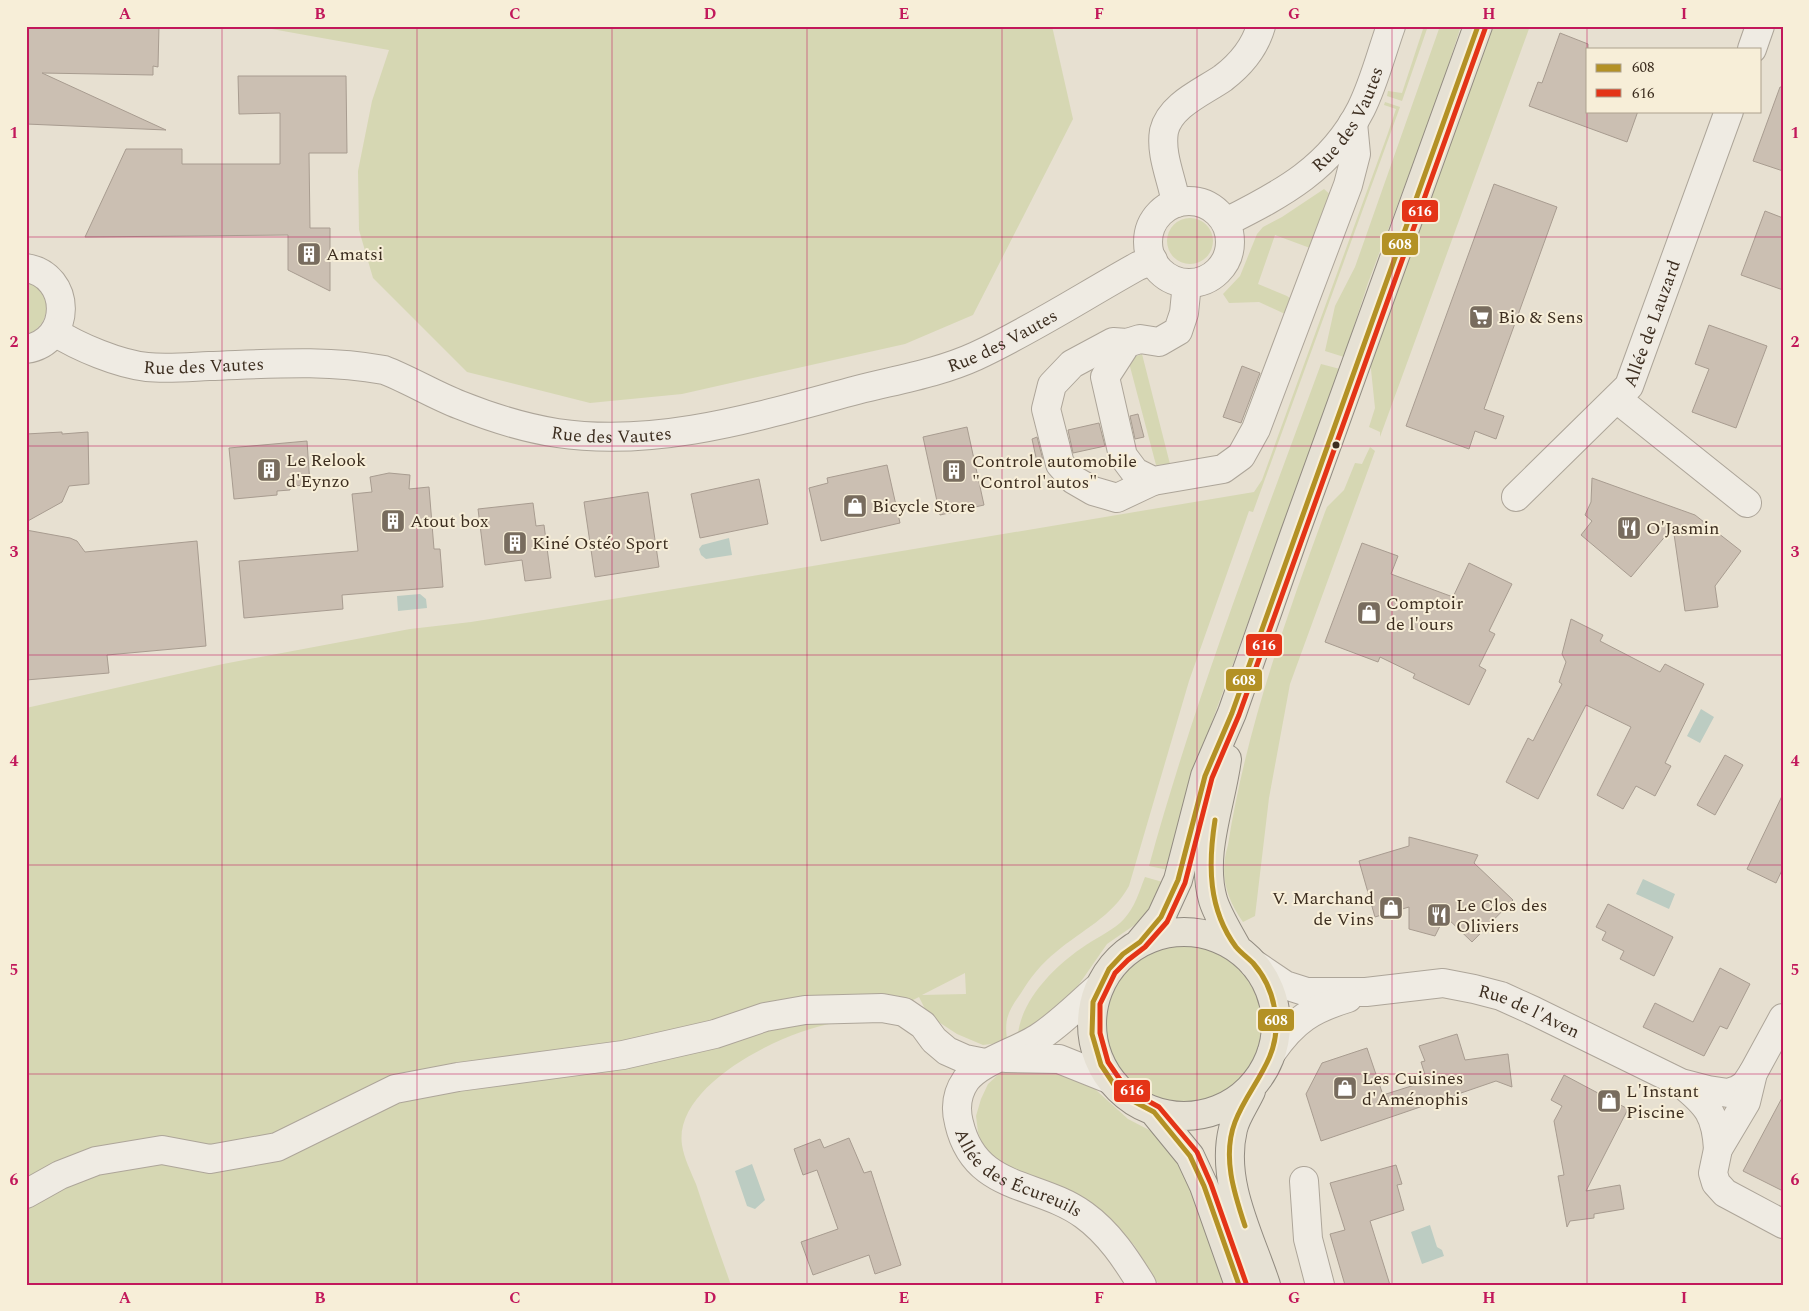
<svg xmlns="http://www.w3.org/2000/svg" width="1809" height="1311" viewBox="0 0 1809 1311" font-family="Spectral,serif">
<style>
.green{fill:#d6d7b3;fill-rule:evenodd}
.water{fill:#bcccc2}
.building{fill:#cbbfb2;stroke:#a89c90}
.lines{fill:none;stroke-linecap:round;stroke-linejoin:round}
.minor-casing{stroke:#ada599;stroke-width:30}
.major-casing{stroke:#928b80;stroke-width:30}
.minor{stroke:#efebe3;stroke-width:28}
.major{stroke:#e6e1d4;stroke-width:28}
.bus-1-casing{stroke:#f7eed8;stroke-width:9}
.bus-2-casing{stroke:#f7eed8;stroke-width:9}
.bus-1{stroke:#b39125;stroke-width:5}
.bus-2{stroke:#e43417;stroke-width:5}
.grid{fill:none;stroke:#c2185b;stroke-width:1;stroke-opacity:0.55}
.bus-dot{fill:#3d2e20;stroke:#f7eed8;stroke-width:2}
.labels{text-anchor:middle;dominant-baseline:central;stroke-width:4;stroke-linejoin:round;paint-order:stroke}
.street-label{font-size:18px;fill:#3d2e20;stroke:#f7eed8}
.poi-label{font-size:18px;fill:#3d2e20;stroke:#f7eed8;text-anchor:start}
.line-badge{stroke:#f7eed8;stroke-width:2}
.badge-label{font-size:14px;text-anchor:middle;font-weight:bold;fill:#fff}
.neatline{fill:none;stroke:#c2185b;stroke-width:2}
.grid-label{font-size:16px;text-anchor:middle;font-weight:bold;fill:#c2185b}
</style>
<rect width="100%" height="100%" fill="#e7e0d1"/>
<path class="green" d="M255,26H1052L1073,119L973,315L905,344L682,394L590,403L467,372L373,278L359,230L358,171L372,101L389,50Z
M1424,26H1428L1402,101L1387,96L1388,91L1402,93Z
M1440,26H1461L1438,97L1368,283L1344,357L1325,351L1335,306L1355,267Z
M1493,26H1530L1380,437V432L1369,427L1375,408L1370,360Z
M1385,102L1400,107L1253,512L1249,511L1189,681L1129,886C1112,917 1082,930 1056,952C1042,963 1030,978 1021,993C1009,1010 1004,1018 1007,1039L1018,1034C1022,998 1057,964 1086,945C1098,937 1115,929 1124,919C1135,907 1139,892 1145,877L1166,883L1149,911L1136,924L1107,944L1073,993L1054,1012L1007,1042L983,1045L957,1034L928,1015L919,997L909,1002L902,1022C880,1022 856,1020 834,1023C785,1031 673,1084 682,1145C684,1158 691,1172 696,1184C707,1218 719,1251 731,1285H26V708L223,664L410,629L471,622L711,583L1254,492L1262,480L1388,133L1396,109L1384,105ZM965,973L966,994L922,995Z
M1324,189L1333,197L1310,248L1275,235L1258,284L1287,296L1292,300L1285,314L1259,302L1229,303L1223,294L1240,276L1257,234L1263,227L1282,217Z
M1167 241a23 23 0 1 1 46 0a23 23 0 1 1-46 0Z
M26,281C54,290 53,325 26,335Z
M1142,354L1170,464L1156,465L1128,359Z
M1321,364L1340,369L1197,763L1168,870L1149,866C1196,695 1260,530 1321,364Z
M1370,447L1375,451L1290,684L1269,798L1255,916L1243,922C1226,898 1219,874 1228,845C1246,730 1285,621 1325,512L1327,507L1344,490L1355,463L1362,464Z
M1104 1023a80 80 0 1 1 160 0a80 80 0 1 1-160 0Z
M1023,1062L1086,1081L1128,1119L1153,1132L1187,1168L1225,1285H1159L1134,1245L1113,1223L1016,1174L984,1150L978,1132L976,1116L981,1099L988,1084L1003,1070Z"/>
<path class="water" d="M729,538L732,555L706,559L701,555L699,549L702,545Z
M420,594L426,599L427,608L398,611L397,596Z
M1701,709L1714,717L1700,743L1687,736Z
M1643,879L1675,894L1669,909L1636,894Z
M752,1164L765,1200L755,1209L747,1206L735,1171Z
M1430,1225L1437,1247L1442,1250L1444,1256L1422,1264L1411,1232Z"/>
<path class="building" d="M26,26H159L158,67L153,66V75L42,73L166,130L26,124Z
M1560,33L1588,44V111H1638L1627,142L1529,106L1538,82L1542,83Z
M238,76H346L347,153H309L310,228H330V291L288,270V235L85,237L126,149H182V164H280V113L239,114Z
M1780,87H1783V171L1753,161Z
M1494,184L1557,207L1484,409L1504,416L1496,439L1475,431L1469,449L1406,426Z
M1765,211L1783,218V290L1741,275Z
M1709,325L1767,346L1736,428L1692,412L1709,369L1695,364Z
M1242,366L1260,373L1241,423L1223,417Z
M1138,414L1144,437L1135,439L1130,416Z
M1099,423L1105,446L1073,453L1068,430Z
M967,427L984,505L940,515L923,437Z
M62,432V434L88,432L89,484L69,486L62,502L26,522V434Z
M1037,437L1043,460L1037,462L1032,439Z
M307,441L310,485L290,486V490L277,491V495L234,499L229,448Z
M887,465L900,523L821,541L809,488L828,483L827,478Z
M389,473L410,475L409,489L429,487L434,549H440L443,587L342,595L343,609L244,618L239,561L358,551L352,494L372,492L370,477Z
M1592,478L1695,515L1741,551L1715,586L1718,607L1685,611L1673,527L1631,577L1581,535L1592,521L1585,515L1591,502Z
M759,479L768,524L700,538L691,494Z
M648,492L659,567L595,577L584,502Z
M533,503L536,526L544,525L551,578L525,581L522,560L485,565L478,509Z
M26,530L70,538L77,541L85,552L197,541L206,646L107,655L109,673L26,680Z
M1362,543L1398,556L1391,574L1453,597L1469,563L1512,584L1489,631L1495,634L1479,666L1486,670L1469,705L1413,678L1415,674L1380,657L1378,662L1325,642Z
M1571,619L1603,635L1600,641L1660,672L1665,664L1704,684L1665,763L1671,766L1655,796L1636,786L1623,809L1597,795L1631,727L1586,705L1538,799L1506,782L1528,738L1533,741L1562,684L1559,682L1566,662L1562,654Z
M1725,755L1743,765L1715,815L1697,805Z
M1783,794V868L1776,883L1747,869Z
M1409,837L1478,855L1474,863L1513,900L1472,942L1445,916L1435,936L1409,929V907L1375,917L1359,861L1409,846Z
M1608,904L1673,937L1654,976L1620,959L1624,951L1602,940L1606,932L1596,927Z
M1720,968L1750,984L1727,1029L1720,1026L1704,1056L1643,1027L1655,1003L1693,1022Z
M1457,1034L1465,1060L1508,1054L1512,1087L1496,1081L1321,1141L1306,1094L1322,1063L1367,1048L1383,1095L1427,1081L1421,1062L1425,1061L1419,1046Z
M1564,1075L1628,1109L1586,1191L1620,1185L1624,1209L1594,1214V1218L1570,1221L1567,1227L1558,1176L1564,1175L1554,1121L1562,1106L1551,1100Z
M1783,1096V1191L1743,1171Z
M849,1138L864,1173L871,1171L901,1265L875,1274L869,1255L813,1275L801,1242L838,1229L817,1170L803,1175L794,1149L820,1139L824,1148Z
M1396,1165L1402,1184L1397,1185L1404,1210L1370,1221L1390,1285H1345L1330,1234L1345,1230L1330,1183Z"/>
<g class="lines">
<defs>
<g id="minor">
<path d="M1752,49L1760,26"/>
<circle cx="1189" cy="242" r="41"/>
<path d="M1176,203C1172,179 1160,155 1164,131C1170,105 1203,92 1223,78C1240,65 1255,47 1261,26"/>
<path id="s1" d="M1226,222C1282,194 1331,168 1361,109C1374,83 1381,54 1391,26"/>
<path d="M26,268C72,275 73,342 26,349"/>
<path d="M1187,283L1184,313L1178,331L1159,342L1140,339L1127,343L1105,377L1123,456L1135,472L1153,481L1223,469L1241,456L1256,429L1348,185L1356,154L1353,123"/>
<path id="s2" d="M55,332C78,347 119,364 147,367C167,369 188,367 209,366C267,364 326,359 384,370C410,380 434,395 460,405C490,417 525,428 557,433C659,448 759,416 857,390C896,380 939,373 976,356C1032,330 1084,296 1138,266L1153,260"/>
<path d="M1127,343L1113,342L1072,364L1052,385L1046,409L1060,464L1074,480L1093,491L1117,498L1153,481"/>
<path d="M1617,399L1747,503"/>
<path id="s3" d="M1516,497L1629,386L1729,111"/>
<path id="s4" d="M1254,964L1285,985L1307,992H1366L1443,983L1474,989L1501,996L1534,1011L1681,1083L1708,1090L1728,1093L1737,1090L1745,1085L1753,1073"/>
<path id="s5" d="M1099,987C1079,1004 1060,1024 1038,1038C1016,1052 981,1061 966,1080C957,1093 955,1108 959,1123C975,1192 1037,1181 1084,1215C1109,1233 1126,1259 1142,1285"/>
<path d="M1783,1018L1753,1073L1746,1102L1718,1149L1713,1173L1716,1183L1725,1193L1783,1224"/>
<path d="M1272,1052C1294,1020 1312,1009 1348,998"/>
<path d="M1006,1058L1059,1059L1109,1079"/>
<path d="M1682,1084C1708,1105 1716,1115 1718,1149"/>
<path d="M1304,1181L1308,1239L1320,1285"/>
<path d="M26,1194L60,1175L96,1161L162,1150L210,1159L277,1147L395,1089L458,1077L623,1055L715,1034L765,1017L805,1010L882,1008L904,1012L923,1025L934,1040L947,1051L965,1059L985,1063"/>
</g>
<path id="major" d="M1227,759C1221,805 1200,854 1213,900C1218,916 1229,933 1237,948
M1092 1024a92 92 0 1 1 184 0a92 92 0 1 1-184 0Z
M1140,942L1161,917L1178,880L1205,776L1232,713L1295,533L1478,26
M1251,1091C1245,1104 1236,1116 1233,1129C1220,1182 1250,1236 1266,1285
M1154,1112L1190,1156L1204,1186L1239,1285"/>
</defs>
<use href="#minor" class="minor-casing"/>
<use href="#major" class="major-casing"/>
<use href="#minor" class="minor"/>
<use href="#major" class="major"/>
<defs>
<path id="bus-1" d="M1215,820C1208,865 1208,909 1236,947C1241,953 1247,957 1253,963C1267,979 1275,1000 1276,1022C1278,1062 1248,1087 1235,1122C1222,1156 1234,1193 1245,1226
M1239,1285L1204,1186L1190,1156L1154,1112L1133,1101L1115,1086L1101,1065L1092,1034L1093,1002L1109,969L1123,954L1140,942L1161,917L1178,880L1205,776L1232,713L1478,26"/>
<path id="bus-2" d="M1246,1283L1211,1184L1197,1152L1159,1107L1137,1095L1121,1081L1108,1062L1100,1033V1004L1115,973L1128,960L1145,947L1167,922L1185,883L1212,778L1239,715L1485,29"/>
</defs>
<use href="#bus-1" class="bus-1-casing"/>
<use href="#bus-2" class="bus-2-casing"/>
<use href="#bus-1" class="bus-1"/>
<use href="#bus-2" class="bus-2"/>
</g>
<path class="grid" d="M222,26V1285M417,26V1285M612,26V1285M807,26V1285M1002,26V1285M1197,26V1285M1392,26V1285M1587,26V1285M26,237H1783M26,446H1783M26,655H1783M26,865H1783M26,1074H1783"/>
<defs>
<symbol id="building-square" viewBox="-11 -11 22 22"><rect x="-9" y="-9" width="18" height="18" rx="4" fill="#786c5e" stroke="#f7eed8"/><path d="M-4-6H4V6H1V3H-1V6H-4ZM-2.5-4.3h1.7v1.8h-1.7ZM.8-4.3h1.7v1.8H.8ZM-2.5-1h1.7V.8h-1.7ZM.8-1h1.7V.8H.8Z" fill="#fff"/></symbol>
<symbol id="supermarket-square" viewBox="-11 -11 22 22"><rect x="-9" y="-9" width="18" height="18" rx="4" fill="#786c5e" stroke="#f7eed8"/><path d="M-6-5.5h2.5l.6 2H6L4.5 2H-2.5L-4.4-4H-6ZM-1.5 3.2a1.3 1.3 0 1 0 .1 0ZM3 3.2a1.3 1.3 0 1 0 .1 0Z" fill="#fff"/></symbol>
<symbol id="shop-square" viewBox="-11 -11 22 22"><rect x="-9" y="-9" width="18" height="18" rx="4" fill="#786c5e" stroke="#f7eed8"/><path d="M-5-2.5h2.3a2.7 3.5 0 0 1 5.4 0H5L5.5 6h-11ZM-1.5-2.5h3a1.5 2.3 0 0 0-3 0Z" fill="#fff"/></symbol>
<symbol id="restaurant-square" viewBox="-11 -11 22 22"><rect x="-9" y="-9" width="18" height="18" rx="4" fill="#786c5e" stroke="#f7eed8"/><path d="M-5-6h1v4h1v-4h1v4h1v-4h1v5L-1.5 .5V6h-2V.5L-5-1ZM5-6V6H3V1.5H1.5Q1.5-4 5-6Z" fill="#fff"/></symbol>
</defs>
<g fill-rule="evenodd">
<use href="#building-square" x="295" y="240" width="28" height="28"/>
<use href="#supermarket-square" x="1467" y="303" width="28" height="28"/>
<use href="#building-square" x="255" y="456" width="28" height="28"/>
<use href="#building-square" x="940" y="457" width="28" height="28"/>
<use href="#shop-square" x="841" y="492" width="28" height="28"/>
<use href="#building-square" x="379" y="507" width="28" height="28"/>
<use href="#restaurant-square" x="1615" y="514" width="28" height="28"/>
<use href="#building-square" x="501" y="529" width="28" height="28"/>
<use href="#shop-square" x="1355" y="599" width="28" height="28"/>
<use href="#shop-square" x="1377" y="894" width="28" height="28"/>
<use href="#restaurant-square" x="1425" y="901" width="28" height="28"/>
<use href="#shop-square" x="1331" y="1074" width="28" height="28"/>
<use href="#shop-square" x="1595" y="1087" width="28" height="28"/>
</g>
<circle class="bus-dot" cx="1336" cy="445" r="4.5"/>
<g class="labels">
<g class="street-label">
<text stroke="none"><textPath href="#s1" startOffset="164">Rue des Vautes</textPath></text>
<text stroke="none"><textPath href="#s3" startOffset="225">Allée de Lauzard</textPath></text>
<text stroke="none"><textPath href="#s2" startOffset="981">Rue des Vautes</textPath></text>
<text stroke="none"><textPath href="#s2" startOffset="156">Rue des Vautes</textPath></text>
<text stroke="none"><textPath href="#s2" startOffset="576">Rue des Vautes</textPath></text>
<text stroke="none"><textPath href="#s4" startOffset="288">Rue de l'Aven</textPath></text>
<text stroke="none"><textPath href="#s5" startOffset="291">Allée des Écureuils</textPath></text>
</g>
<g class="poi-label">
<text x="326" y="254">Amatsi</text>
<text x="1498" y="317">Bio &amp; Sens</text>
<text x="286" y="460">Le Relook<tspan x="286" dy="21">d'Eynzo</tspan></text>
<text x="972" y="461">Controle automobile<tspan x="972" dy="21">"Control'autos"</tspan></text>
<text x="872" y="506">Bicycle Store</text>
<text x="410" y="521">Atout box</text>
<text x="1646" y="528">O'Jasmin</text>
<text x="532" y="543">Kiné Ostéo Sport</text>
<text x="1386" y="603">Comptoir<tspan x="1386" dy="21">de l'ours</tspan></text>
<text x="1374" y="898" text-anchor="end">V. Marchand<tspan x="1374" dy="21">de Vins</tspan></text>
<text x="1456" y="905">Le Clos des<tspan x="1456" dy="21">Oliviers</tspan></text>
<text x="1362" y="1078">Les Cuisines<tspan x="1362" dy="21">d'Aménophis</tspan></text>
<text x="1626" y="1091">L'Instant<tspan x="1626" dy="21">Piscine</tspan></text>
</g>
</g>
<g class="line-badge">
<rect x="1401" y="199" width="38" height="24" rx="5" fill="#e43417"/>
<rect x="1381" y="232" width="38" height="24" rx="5" fill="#b39125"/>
<rect x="1245" y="633" width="38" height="24" rx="5" fill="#e43417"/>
<rect x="1225" y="668" width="38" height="24" rx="5" fill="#b39125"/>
<rect x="1257" y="1008" width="38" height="24" rx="5" fill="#b39125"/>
<rect x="1113" y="1079" width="38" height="24" rx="5" fill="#e43417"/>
</g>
<g class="badge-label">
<text x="1420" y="216">616</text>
<text x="1400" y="249">608</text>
<text x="1264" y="650">616</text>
<text x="1244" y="685">608</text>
<text x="1276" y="1025">608</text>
<text x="1132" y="1095">616</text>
</g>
<rect width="1809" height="1311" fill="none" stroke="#f7eed8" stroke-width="55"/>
<rect x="1586" y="48" width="175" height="65" fill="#f7eed8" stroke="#ada18e"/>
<rect x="1596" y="64" width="25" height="8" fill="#b39125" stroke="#ada18e"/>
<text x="1632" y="72" font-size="15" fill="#3d2e20">608</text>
<rect x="1596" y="89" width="25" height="8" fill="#e43417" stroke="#ada18e"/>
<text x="1632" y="98" font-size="15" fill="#3d2e20">616</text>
<rect x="28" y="28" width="1754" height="1256" class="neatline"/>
<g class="grid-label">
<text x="125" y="19">A</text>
<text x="320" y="19">B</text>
<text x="515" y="19">C</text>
<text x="710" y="19">D</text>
<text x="904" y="19">E</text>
<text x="1099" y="19">F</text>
<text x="1294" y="19">G</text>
<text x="1489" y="19">H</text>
<text x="1684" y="19">I</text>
<text x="14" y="138">1</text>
<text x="1795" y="138">1</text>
<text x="14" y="347">2</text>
<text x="1795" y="347">2</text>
<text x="14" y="557">3</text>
<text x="1795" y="557">3</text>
<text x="14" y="766">4</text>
<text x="1795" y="766">4</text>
<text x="14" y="975">5</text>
<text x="1795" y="975">5</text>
<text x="14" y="1185">6</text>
<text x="1795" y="1185">6</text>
<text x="125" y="1303">A</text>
<text x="320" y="1303">B</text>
<text x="515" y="1303">C</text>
<text x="710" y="1303">D</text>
<text x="904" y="1303">E</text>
<text x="1099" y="1303">F</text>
<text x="1294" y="1303">G</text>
<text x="1489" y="1303">H</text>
<text x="1684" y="1303">I</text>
</g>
</svg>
